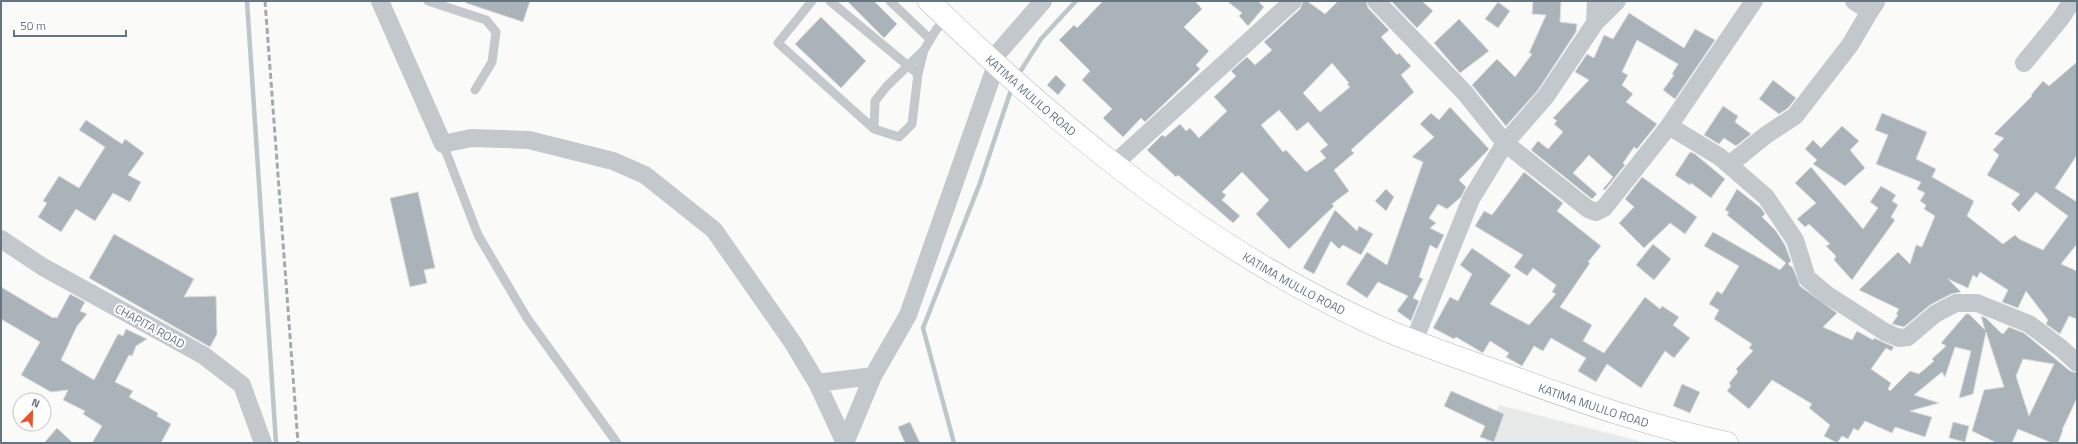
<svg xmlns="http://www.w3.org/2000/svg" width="2078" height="444" viewBox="0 0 2078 444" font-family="'Titillium Web',sans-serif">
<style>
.built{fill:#e8e9e9}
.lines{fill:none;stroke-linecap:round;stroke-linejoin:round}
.stream{stroke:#bbc7cb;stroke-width:4.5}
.building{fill:#aab3b9;stroke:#dcdcda;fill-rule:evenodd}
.secondary-casing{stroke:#b3babf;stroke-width:23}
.service{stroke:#c3c8cc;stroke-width:9}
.minor{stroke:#c3c8cc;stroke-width:18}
.secondary{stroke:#fff;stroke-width:22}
.rail{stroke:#a2aab0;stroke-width:3;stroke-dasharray:6 3;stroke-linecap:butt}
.labels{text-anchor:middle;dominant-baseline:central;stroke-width:4;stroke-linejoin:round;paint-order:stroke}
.street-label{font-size:12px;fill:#657683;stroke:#fff}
</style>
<rect width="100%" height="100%" fill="#fafaf8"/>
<path class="built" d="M1499,405L1647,443H1486Z"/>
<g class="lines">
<path class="stream" d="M247,1L276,443
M1018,75L1041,39L1076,1
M954,443L923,328L980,183L1012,87"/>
</g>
<path class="building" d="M466,1H530L523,22L466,3Z
M847,1H874L897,24L884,38Z
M1103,1H1195L1202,9L1184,27L1209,51L1196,65L1200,69L1186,83L1145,122L1141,118L1123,137L1103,118L1112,109L1082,80L1090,71L1059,40L1074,25L1077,28Z
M1227,1H1258L1264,7L1248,26L1239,16L1242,13Z
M1303,1H1307L1325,14L1338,1H1366L1368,8L1389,30L1381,37L1397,55L1399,53L1411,66L1401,75L1414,92L1351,150L1354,153L1334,170L1349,191L1332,204L1334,206L1289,249L1256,214L1269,200L1242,172L1222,192L1226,195L1222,200L1240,216L1233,223L1178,175L1176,177L1147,150L1162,135L1165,137L1180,124L1186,131L1190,128L1199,138L1227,111L1214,97L1236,76L1231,71L1247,57L1255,65L1272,50L1264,42L1300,9ZM1332,63L1349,83L1347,84L1350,87L1320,112L1303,93ZM1279,110L1297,131L1308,122L1328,145L1320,151L1326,158L1306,172L1286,150L1283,152L1261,125Z
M1391,1H1422L1433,11L1417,28Z
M1533,1H1561L1560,22L1577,24L1576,32L1538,90L1506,126L1472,85L1497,59L1515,77L1532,54L1529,53L1546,15L1532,14Z
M1498,2L1510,11L1498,28L1485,19Z
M1629,13L1684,48L1695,29L1715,40L1675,99L1663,90L1674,75L1672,74L1678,64L1637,40L1622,72L1628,75L1622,85L1633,94L1626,102L1657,124L1637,149L1634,147L1623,163L1625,165L1605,190L1603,189L1613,177L1589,155L1573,173L1597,194L1592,199L1531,150L1538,141L1548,149L1563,132L1554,124L1557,121L1553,118L1589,80L1575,72L1587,54L1594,58L1604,35L1613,39Z
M821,17L866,61L841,88L795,44Z
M1459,19L1489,51L1460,73L1434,43Z
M2077,62V155L2055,188L2077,202V244L2061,264L2077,271V319L2069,316L2060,334L2046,324L2048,320L2026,291L2018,308L2002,302L2008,290L1980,272L1977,278L1973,275L1968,288L1948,279L1961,292L1951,294L1930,305L1904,327L1892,324L1898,315L1896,314L1899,309L1859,290L1898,252L1910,264L1916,245L1922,247L1935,216L1924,209L1926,205L1920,201L1925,193L1917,189L1921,182L1876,164L1888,135L1875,130L1882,113L1927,132L1916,159L1936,169L1932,177L1974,201L1967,216L2003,244L2015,235L2019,239L2043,250L2068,216L2036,192L2019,212L2011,204L2020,194L1987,175L1999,155L1993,150L2004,138L1994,134L2032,96L2031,95L2043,81L2049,86Z
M1056,75L1066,85L1058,95L1047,85Z
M1773,80L1796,98L1788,108L1779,114L1759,99Z
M1723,106L1738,116L1735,122L1751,134L1736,146L1724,138L1719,144L1704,135Z
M1450,107L1489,149L1459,180L1466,187L1461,197L1447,209L1438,204L1429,218L1436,223L1430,228L1444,235L1437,249L1430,245L1419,277L1423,279L1413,298L1419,301L1411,321L1397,311L1408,296L1378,282L1367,298L1346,284L1367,252L1387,265L1423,162L1412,157L1434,137L1420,124L1431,113L1439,120Z
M86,120L122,144L125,139L144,153L128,175L141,182L130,202L113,193L95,221L76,209L61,232L38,217L47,203L43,201L59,176L79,188L105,147L79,130Z
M1842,126L1859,141L1850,150L1865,168L1845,186L1813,164L1817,160L1805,149L1813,140L1821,148Z
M1690,152L1695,154L1725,179L1711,198L1691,183L1690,185L1675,175Z
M1811,167L1863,229L1878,208L1870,202L1881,186L1896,195L1892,201L1898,205L1891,217L1895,220L1852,280L1834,260L1836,256L1826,246L1830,244L1809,224L1805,227L1797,219L1816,203L1795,183Z
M1524,172L1563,203L1557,211L1601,246L1588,262L1590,263L1560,307L1592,325L1583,341L1604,353L1645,297L1660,309L1662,306L1679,317L1673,325L1690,338L1674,358L1665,351L1641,388L1607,364L1596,382L1578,371L1586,358L1551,338L1543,351L1534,346L1522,366L1506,357L1509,353L1490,341L1483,353L1456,337L1454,339L1433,328L1450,297L1458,301L1472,274L1460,265L1472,248L1511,275L1490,304L1529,325L1556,294L1552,292L1556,285L1533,268L1527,276L1514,267L1523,255L1475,226L1484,211L1492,215Z
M1642,177L1697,217L1685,234L1670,223L1644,248L1619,223L1634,207L1625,199Z
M1386,189L1394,197L1386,211L1375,201Z
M1737,189L1761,208L1765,214L1762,217L1776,231L1785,245L1791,261L1788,264L1793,268L1800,286L1837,313L1823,327L1852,340L1857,331L1873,340L1874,338L1894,347L1891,351L1886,348L1871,369L1891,383L1888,389L1890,391L1910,371L1919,374L1934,361L1932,359L1946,346L1941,343L1966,314H1969L1985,330L1981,316L1986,318L2001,333L2003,334L2009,327L2024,333L2070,371L2077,373V398L2062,430H2063L2058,443H2052L2018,429L2012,443H1997L1972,431L1984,390L2004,387L1986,332L1973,394L1959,398L1971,351L1955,347L1945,377L1942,372L1914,395L1939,403L1910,411L1932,417L1925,437L1895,427L1892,433L1865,421L1858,431L1854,428L1848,439L1842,436L1837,443L1824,436L1830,425L1809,408L1812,404L1772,380L1749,409L1727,391L1731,386L1729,383L1738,372L1736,369L1753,351L1749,348L1752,344L1714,319L1719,310L1709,304L1717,291L1722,294L1739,266L1704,246L1713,232L1780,270L1786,263L1727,215L1729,212L1725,210ZM2023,359L2054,364L2029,416L2016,376Z
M418,192L435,268L424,270L427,283L410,287L390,198Z
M1335,210L1357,231L1359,226L1373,234L1361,255L1343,245L1339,249L1331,241L1314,274L1303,268Z
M114,234L194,279L184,297L216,296L217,334L210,347L89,278Z
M1653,244L1671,259L1654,280L1636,265Z
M1,287L53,318L54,317L57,318L70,294L85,302L80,311L87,314L77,326L61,360L94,380L118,334L123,336L126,329L147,339L136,346L132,356L129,355L115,382L133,391L129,397L158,413L157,416L171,424L161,443H92L102,426L83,414L85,411L63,400L68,390L51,392L21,375L40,342L1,319Z
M1682,384L1700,392L1690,413L1673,406Z
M1451,391L1504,414L1494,442L1480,437L1485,426L1444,406Z
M910,422L920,443H905L898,427Z
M1953,422L1969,426L1965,442L1949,438Z
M57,428L73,443H44Z"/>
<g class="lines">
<defs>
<g id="secondary">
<path id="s1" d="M929,1C1058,127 1201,244 1366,321C1414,344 1467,360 1518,379C1587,404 1655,427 1727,443"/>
</g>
</defs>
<use href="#secondary" class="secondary-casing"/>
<path class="service" d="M428,1L486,20L496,32L492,62L475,90
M812,1L778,43L874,129L899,137L912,124L918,74L924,50L936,30L946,18
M830,1L918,74
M890,1L930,39
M874,129L875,101L887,86L924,50
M443,144L478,235L527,318L617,443"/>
<path class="minor" d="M380,1L443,144L471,138L529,140L613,161L645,175L714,230L793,343L817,383L845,443
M1376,1L1465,93L1505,143L1588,209L1596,212L1604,208L1669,126L1754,1
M1854,1L1870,11L1876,2
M1595,23L1596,1
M991,61L1043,1
M2024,63L2061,18L2072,1
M1669,126L1720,157L1766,197L1795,240L1807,278L1826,294L1885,332L1899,338L1908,337L1935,314L1956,303H1977L2029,324L2062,349L2077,363
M1114,164L1293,1
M1729,165L1766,135L1795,116L1850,45L1870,11
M1,239L43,267L203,355L242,385L263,443
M1414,341L1471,199L1505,143L1546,96L1595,23L1617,1
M817,383L873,376L908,315L996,65
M845,443L873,376"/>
<use href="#secondary" class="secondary"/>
<path class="rail" d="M265,1L298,443"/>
</g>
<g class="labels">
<g class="street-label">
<text stroke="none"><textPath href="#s1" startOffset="139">KATIMA MULILO ROAD</textPath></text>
<text stroke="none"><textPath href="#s1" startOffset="463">KATIMA MULILO ROAD</textPath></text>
<text transform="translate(150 326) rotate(29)">CHAPITA ROAD</text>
<text stroke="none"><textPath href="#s1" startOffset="787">KATIMA MULILO ROAD</textPath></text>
</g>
</g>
<rect width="2078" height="444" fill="none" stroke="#657683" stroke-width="4"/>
<g transform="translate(32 412) rotate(23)"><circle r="19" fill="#ffffff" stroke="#c1c8cd"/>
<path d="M0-3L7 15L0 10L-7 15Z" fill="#e4572e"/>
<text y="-6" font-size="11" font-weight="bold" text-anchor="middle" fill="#657683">N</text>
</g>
<path d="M14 30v6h112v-6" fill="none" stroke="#657683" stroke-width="2"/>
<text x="20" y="30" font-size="12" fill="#657683" stroke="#ffffff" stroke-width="3" paint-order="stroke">50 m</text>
</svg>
